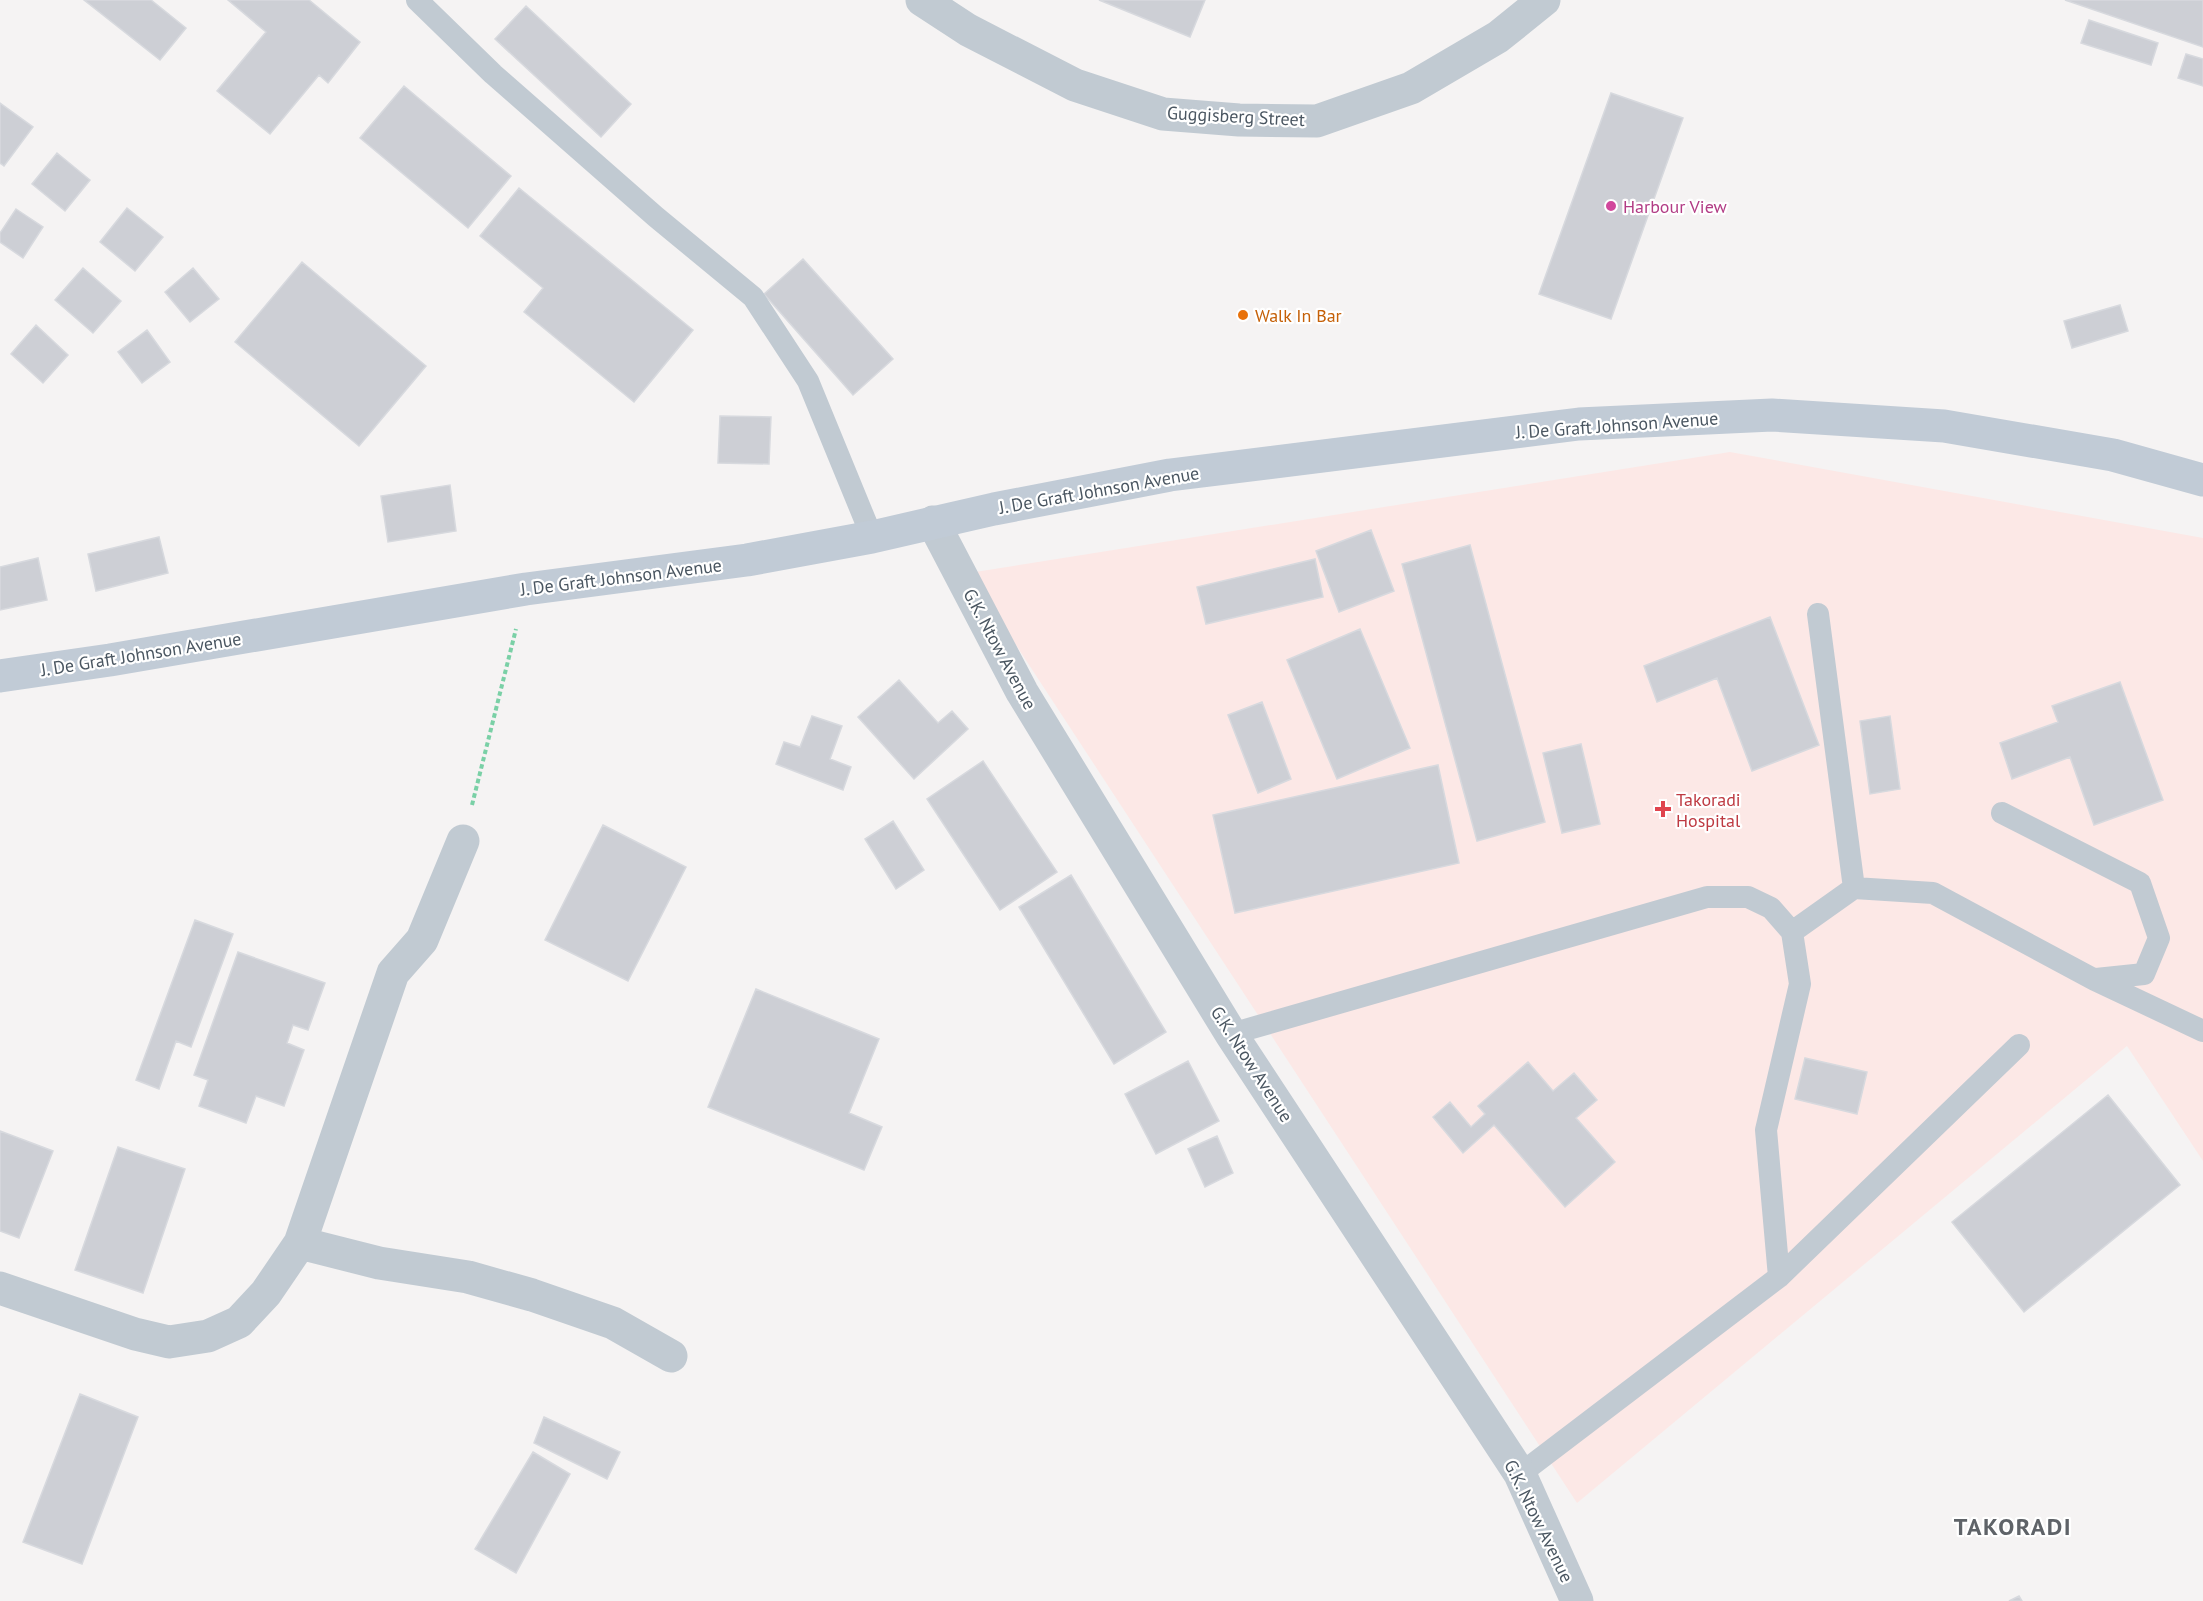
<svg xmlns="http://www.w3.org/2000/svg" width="2203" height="1601" viewBox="0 0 2203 1601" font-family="'PT Sans',sans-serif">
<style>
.medical{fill:#fce8e6}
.building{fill:#cdcfd5;stroke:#d7d9de;stroke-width:1.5}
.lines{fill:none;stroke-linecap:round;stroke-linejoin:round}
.path{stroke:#7ad0a6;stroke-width:4;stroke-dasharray:4.5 3;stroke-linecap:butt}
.lane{stroke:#c1cad2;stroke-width:22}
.street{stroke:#c1cad2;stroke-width:33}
.secondary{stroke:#c1cbd6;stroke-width:33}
.hotel-dot{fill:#d1479c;stroke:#fff;stroke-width:2}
.food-dot{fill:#e8710a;stroke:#fff;stroke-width:2}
.health-dot{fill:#e0444e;stroke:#fff;stroke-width:2}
.labels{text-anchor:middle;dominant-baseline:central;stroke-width:4.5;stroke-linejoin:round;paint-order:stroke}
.street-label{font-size:18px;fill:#4a5661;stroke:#fff}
.hotel-label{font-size:18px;fill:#b23c85;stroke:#fff;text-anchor:start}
.food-label{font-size:18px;fill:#c56008;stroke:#fff;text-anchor:start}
.health-label{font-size:18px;fill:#be3a42;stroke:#fff;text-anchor:start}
.district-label{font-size:24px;font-weight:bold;letter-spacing:1.5px;fill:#5f6368;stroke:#fff}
</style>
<rect width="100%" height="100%" fill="#f5f3f3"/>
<path class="medical" d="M1730,452L2203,538V1161L2127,1046L1577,1503L969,573Z"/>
<path class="building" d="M84,0H151L186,28L160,60Z
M228,0H309L360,42L328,83L319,75L270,134L217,91L266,32Z
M1099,0H1205L1190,37Z
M2065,0H2203V47Z
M526,6L631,104L601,137L495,39Z
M2089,20L2158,43L2151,65L2081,43Z
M2186,54L2203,59V86L2178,78Z
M404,86L511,176L468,228L360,138Z
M1611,93L1683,118L1611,319L1539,294Z
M0,103L33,127L4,166L0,163Z
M57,153L90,180L65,211L32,184Z
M519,188L693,330L634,402L524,312L543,288L480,236Z
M127,208L163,237L135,271L100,242Z
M16,209L43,227L23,258L0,242V233Z
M803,259L893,359L853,395L764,294Z
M302,262L426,366L359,446L235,342Z
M83,268L121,301L93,333L55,300Z
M193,268L219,299L190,322L165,292Z
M2120,305L2128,331L2072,348L2064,321Z
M36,325L68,355L43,383L11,354Z
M147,330L170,362L142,383L118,352Z
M720,416L771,417L769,464L718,463Z
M450,485L456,531L388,542L381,496Z
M1371,530L1394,591L1339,612L1316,551Z
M159,537L168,573L96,591L88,554Z
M1470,545L1545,822L1477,841L1402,564Z
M38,558L47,600L0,610V567Z
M1315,559L1323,597L1206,624L1197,587Z
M1770,617L1819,745L1752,771L1717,678L1657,702L1644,666Z
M1360,629L1410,748L1337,779L1287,660Z
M899,680L938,723L952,711L968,729L914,779L858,717Z
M2120,682L2163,800L2094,825L2070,757L2012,779L2000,743L2058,722L2052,706Z
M1262,702L1291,779L1258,793L1228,715Z
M812,716L842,726L830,759L851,767L843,790L776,764L784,742L800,747Z
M1890,716L1900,789L1870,794L1860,721Z
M1581,744L1600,824L1562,833L1543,753Z
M983,761L1057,872L1000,910L927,799Z
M1438,765L1459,863L1235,913L1213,815Z
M893,821L924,870L896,889L865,839Z
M603,825L686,867L628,981L545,940Z
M1071,875L1166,1032L1114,1064L1019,907Z
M195,920L233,934L191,1047L176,1041L159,1089L136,1080Z
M238,952L325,983L308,1030L293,1025L287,1043L304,1050L284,1106L256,1096L246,1123L199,1106L208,1080L194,1075Z
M756,989L879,1039L849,1113L882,1127L864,1170L708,1107Z
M1805,1058L1867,1072L1857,1114L1795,1099Z
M1188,1061L1219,1121L1156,1154L1125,1094Z
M1528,1062L1553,1091L1574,1073L1597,1100L1576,1118L1615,1162L1565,1207L1494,1125L1463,1153L1433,1117L1450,1102L1471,1127L1485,1114L1478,1106Z
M2108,1095L2180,1185L2024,1312L1952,1222Z
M0,1131L53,1151L19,1238L0,1231Z
M1217,1136L1233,1173L1205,1187L1188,1149Z
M118,1147L185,1169L143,1293L75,1270Z
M80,1394L138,1417L82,1564L23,1542Z
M544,1417L620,1452L607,1479L534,1443Z
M533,1452L570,1474L516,1573L475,1549Z
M2019,1596L2022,1601H2009Z"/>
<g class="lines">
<path class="path" d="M472,805L516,629"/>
<path class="lane" d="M417,0L493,74L656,217L753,297L808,381L872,537
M1818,614L1854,888
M2002,813L2140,883L2159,938L2144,974L2096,979
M1792,932L1854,888L1933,893L2095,980L2203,1031
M1231,1034L1707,897H1748L1771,908L1792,932L1800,984L1766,1130L1779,1277
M1520,1474L1779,1277L2019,1045"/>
<path class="street" d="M922,0L968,30L1075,85L1163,114L1239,120L1317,121L1411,88L1498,37L1544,0
M933,522L1022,692L1231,1034L1520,1474L1577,1601
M300,1243L379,1263L468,1277L532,1295L613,1323L671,1356
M0,1288L135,1334L169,1342L208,1336L239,1322L266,1293L300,1243L393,973L422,940L463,841"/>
<path class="secondary" d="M0,676L110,660L526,589L747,560L872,537L994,509L1170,475L1579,424L1772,415L1944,426L2113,455L2203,480"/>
</g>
<circle class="hotel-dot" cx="1611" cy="206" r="6"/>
<circle class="food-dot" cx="1243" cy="315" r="6"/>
<path class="health-dot" d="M1660 800h6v6h6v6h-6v6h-6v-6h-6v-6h6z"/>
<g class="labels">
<g class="street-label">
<text transform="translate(1236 116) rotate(3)">Guggisberg Street</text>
<text transform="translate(1617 425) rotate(-4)">J. De Graft Johnson Avenue</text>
<text transform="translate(1099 490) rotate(-10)">J. De Graft Johnson Avenue</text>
<text transform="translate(621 577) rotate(-7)">J. De Graft Johnson Avenue</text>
<text transform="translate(1000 649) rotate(62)">G.K. Ntow Avenue</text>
<text transform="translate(141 654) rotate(-9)">J. De Graft Johnson Avenue</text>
<text transform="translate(1252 1064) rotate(57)">G.K. Ntow Avenue</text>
<text transform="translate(1539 1521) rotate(64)">G.K. Ntow Avenue</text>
</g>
<g class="hotel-label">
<text x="1623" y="206">Harbour View</text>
</g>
<g class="food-label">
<text x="1255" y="315">Walk In Bar</text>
</g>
<g class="health-label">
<text x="1676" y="799">Takoradi<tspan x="1676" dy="21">Hospital</tspan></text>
</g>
<g class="district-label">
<text x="2013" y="1526">TAKORADI</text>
</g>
</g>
</svg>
